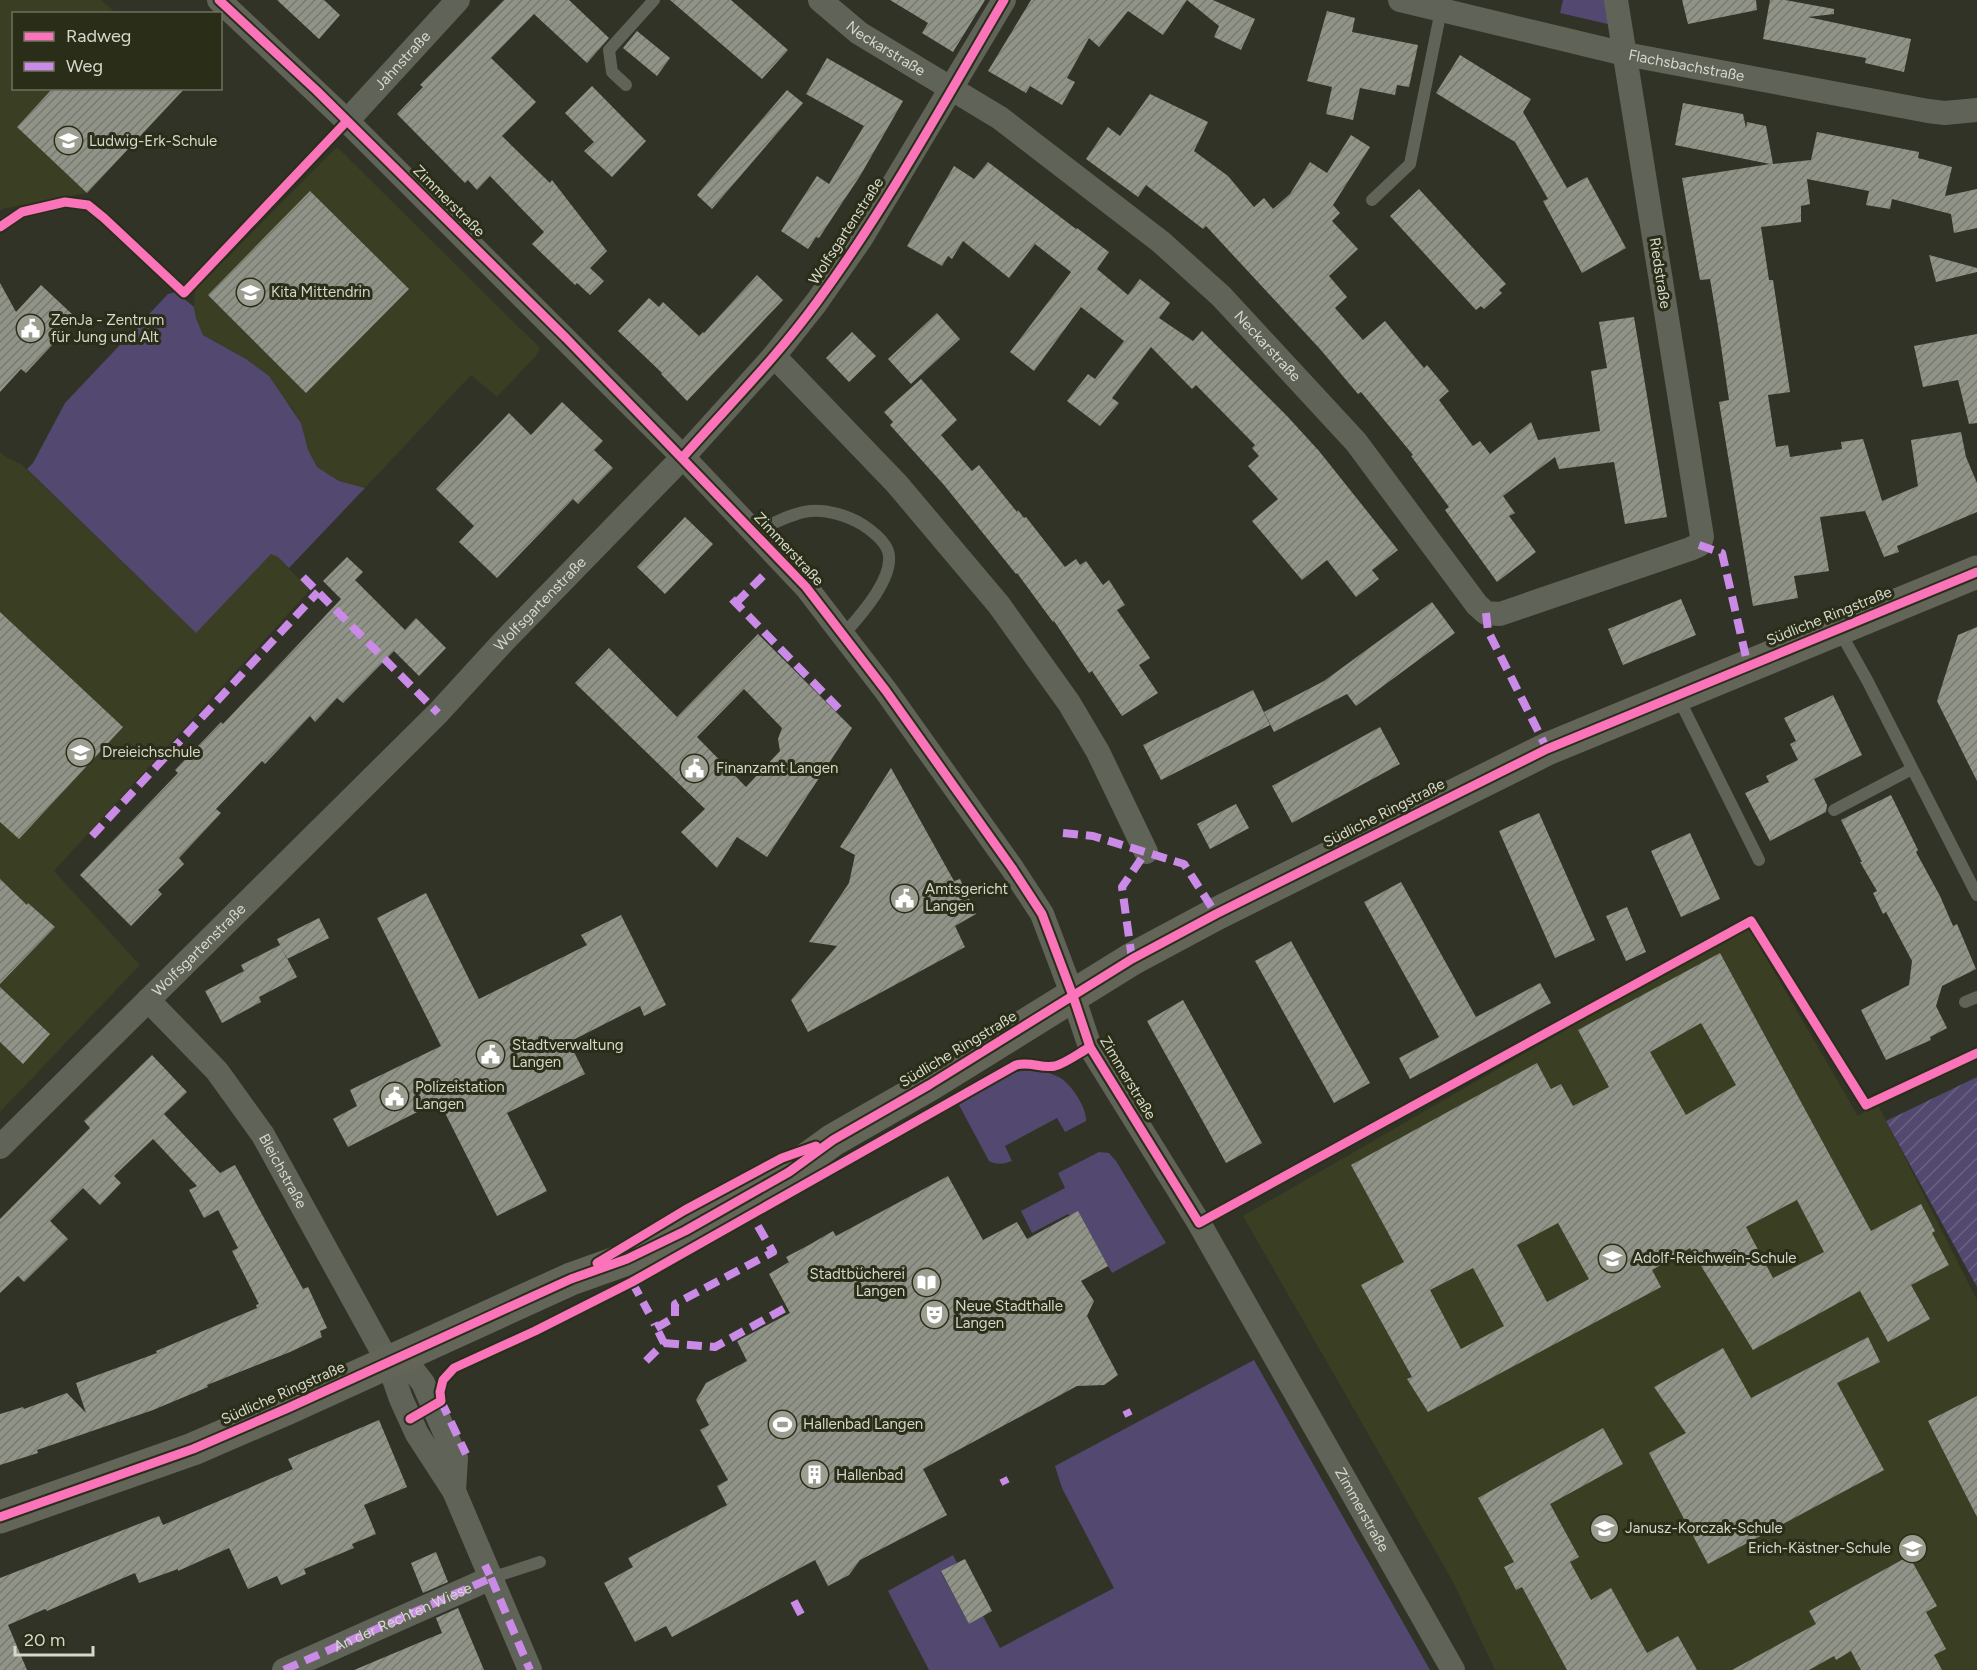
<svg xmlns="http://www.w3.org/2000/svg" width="1977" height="1670" viewBox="0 0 1977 1670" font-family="Figtree,sans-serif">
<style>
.built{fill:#3a3e23}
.green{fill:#53486f}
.garden{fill:url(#garden-furrows)}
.building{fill:url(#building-hatch);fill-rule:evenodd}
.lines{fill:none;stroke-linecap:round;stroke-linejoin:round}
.lane{stroke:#606358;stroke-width:12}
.street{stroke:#606358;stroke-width:24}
.secondary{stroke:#636559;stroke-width:33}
.quiet{stroke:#ca8be6;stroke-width:8;stroke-dasharray:15 8;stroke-linecap:butt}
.cycleway-casing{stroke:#2a2e18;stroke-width:13}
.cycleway{stroke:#fb73b8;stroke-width:9}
.labels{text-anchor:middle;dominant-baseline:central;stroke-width:6;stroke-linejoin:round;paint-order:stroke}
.street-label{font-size:15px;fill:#d5d8ca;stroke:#2a2e18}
.poi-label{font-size:15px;fill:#d5d8ca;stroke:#2a2e18;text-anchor:start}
</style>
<defs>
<pattern id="garden-furrows" width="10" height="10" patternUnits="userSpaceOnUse" patternTransform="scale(1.5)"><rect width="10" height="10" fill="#53486f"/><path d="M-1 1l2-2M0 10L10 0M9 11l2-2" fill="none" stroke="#6b6282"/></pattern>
<pattern id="building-hatch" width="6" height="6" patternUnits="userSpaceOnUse" patternTransform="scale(1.5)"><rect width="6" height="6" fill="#909387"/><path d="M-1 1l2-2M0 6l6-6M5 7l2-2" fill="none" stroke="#787a71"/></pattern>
</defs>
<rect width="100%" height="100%" fill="#303326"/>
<path class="built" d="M0,0H101L116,13L14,14V88L185,89L87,193L2,209L0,211Z
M337,147L540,348L535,357L497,397L471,375L365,488L339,481L317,467L307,453L301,423L293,409L246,359L203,335L196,318L194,307L195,290Z
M0,452L7,458L21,464L195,632L271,554L278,557L310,590L54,871L140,965L0,1112Z
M1747,925L1858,1116L1877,1103L1977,1300V1670H1495L1452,1580L1243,1216Z"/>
<path class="green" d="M1563,0H1609L1612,25L1560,13Z
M176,292L194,307L196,318L203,335L246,359L269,376L301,423L308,450L317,467L339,481L365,488L289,568L278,557L271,554L196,633L27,469L33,463L65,403L168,294Z
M1039,1070C1046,1072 1056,1075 1062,1079C1072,1086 1087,1108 1086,1121L1065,1132L1057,1118L1005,1146L1012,1161C1004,1164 996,1165 989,1161L959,1105L1006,1075L1021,1071Z
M1099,1152L1109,1153L1116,1161L1166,1243L1112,1273L1078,1212L1070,1216L1068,1214L1032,1233L1021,1211L1065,1188L1058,1173Z
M1254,1360L1430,1670H929L888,1591L953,1555L957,1563L941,1572L969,1624L983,1616L1000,1648L1114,1588L1062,1488L1055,1466Z"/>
<path class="garden" d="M1977,1077V1287L1886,1121Z"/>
<path class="building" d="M277,0H324L340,15L319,39Z
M504,0H569L609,38L587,63L534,14L491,58L536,102L502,136L550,183L552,180L607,251L590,268L604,281L590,295L577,283L575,285L532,244L544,232L490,176L477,190L468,180L465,183L397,114L423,87L420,85Z
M670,0H731L788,50L762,79Z
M890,0H985L953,52L922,33L928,23Z
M1031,0H1187L1163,35L1128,11L1099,47L1089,38L1067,78L1075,82L1062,105L1030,86L1026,93L988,71Z
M1187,0H1213L1255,19L1241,50L1214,37L1219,26Z
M1682,0H1756L1757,10L1688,24Z
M1770,0H1785L1834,9V14L1808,17L1911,39L1904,72L1865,63L1866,58L1763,39Z
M1327,11L1355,18L1352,32L1418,45L1409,87L1397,85L1395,95L1360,88L1353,120L1326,114L1332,87L1307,81Z
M637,31L670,58L657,76L623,48Z
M1460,55L1531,99L1523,112L1567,188L1587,177L1626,248L1582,273L1543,201L1548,199L1515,142L1436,93Z
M827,58L903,101L860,176L840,206L838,205L840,206L819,238L816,237L808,249L781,231L817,176L829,184L864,126L806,94Z
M592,86L646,141L612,177L584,151L594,142L565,113Z
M53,88H185L87,193L17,127Z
M787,90L803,103L712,209L697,195Z
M1150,94L1208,122L1194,151L1228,176L1254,207L1264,198L1273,209L1290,194L1310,162L1327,173L1351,135L1370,147L1333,205L1340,213L1332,221L1358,249L1329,276L1347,297L1335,308L1363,340L1385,321L1424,368L1427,365L1449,391L1439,400L1473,446L1480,441L1490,454L1531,422L1538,440L1600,431L1591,371L1607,368L1599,322L1634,317L1667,517L1625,524L1614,462L1559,469L1555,457L1503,496L1515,513L1509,516L1536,552L1497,582L1445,510L1449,507L1411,456L1413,455L1361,392L1358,394L1320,349L1206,226L1203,229L1146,185L1138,197L1086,159L1108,127L1120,136Z
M1683,103L1743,114L1746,128L1747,122L1766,126L1773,164L1811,160L1817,132L1919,152L1918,158L1952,167L1945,196L1977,189V228L1954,233L1951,214L1892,199L1890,209L1866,205L1869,191L1807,179L1810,204L1801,206V222L1761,227L1769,280H1773L1790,392L1768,395L1776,447L1788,445L1790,457L1842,449L1841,442L1863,439L1882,501L1918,486L1911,440L1961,432L1966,457L1977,483V512L1897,546L1899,552L1884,557L1865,511L1820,517L1829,571L1794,576L1798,598L1753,606L1719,402L1729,400L1718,326L1710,279L1700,280L1682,178L1770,164L1675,145Z
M988,162L1076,229L1077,228L1109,252L1097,269L1128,295L1140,279L1170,303L1159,318L1193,341L1202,331L1287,416L1319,451L1398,550L1372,570L1379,579L1356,597L1327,560L1302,580L1252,521L1278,499L1248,466L1259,456L1252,448L1255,445L1196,385L1192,389L1151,347L1112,398L1119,403L1100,426L1067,401L1088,374L1095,379L1124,341L1081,307L1034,371L1010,352L1071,272L1035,244L1009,278L963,241L952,259L948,256L942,266L907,246L954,166L974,179Z
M1419,189L1506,284L1499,290L1502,293L1484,309L1481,306L1476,310L1390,216Z
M310,191L409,289L306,393L208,295Z
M1929,255L1977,268V272L1936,282Z
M757,275L783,300L687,401L661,374L662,373L618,331L649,298L659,307L663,302L699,336L703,332L704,333Z
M0,283L16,312L41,285L73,315L49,341L53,344L26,373L21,369L0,392Z
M937,313L960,339L911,384L888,359Z
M852,332L876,356L849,382L826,358Z
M1977,334V423L1969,424L1958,380L1923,387L1914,346Z
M921,379L957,420L941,435L972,471L979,465L1017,512L1018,510L1024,518L1026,517L1065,567L1076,559L1080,565L1086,561L1103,585L1109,580L1125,605L1117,610L1150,658L1139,665L1158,693L1122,716L1092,671L1089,673L1054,621L1053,622L1017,573L1016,574L944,485L890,425L893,422L884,412Z
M562,402L603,441L594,450L613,468L578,504L573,499L497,578L459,542L474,526L436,489L509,413L531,435Z
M685,517L713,544L665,594L637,567Z
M347,557L363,572L355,580L405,630L416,618L446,648L419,676L394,651L343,703L337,698L315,722L310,716L265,764L262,761L216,809L221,813L179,858L184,864L158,890L162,894L131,926L80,875L178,773L175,770L221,722L223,724L341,599L323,581Z
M1681,599L1696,635L1623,665L1608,629Z
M1432,602L1455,633L1356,706L1347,694L1274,732L1264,712L1324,681Z
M0,612L123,727L19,839L0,822Z
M1977,627V781L1937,701L1958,635Z
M758,634L852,728L767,857L737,837L717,868L681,832L705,809L575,683L609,648L677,717ZM744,689L782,728L778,739L780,751L746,787L697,737Z
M1253,690L1270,725L1161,780L1143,745Z
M1833,695L1862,755L1814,779L1827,805L1826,812L1770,841L1745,793L1769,782L1766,776L1798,760L1790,744L1796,741L1784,718Z
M1380,727L1400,764L1292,823L1272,786Z
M891,768L954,881L960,879L976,914L955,926L965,947L808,1032L791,1000L837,946L809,942L849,883L855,855L840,847Z
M1891,795L1918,850L1916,852L1940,896L1953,926L1957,924L1976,969L1942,986L1936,1006L1947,1028L1930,1037L1931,1040L1886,1060L1861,1010L1909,985L1912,961L1886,912L1883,914L1873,893L1877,891L1860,862H1862L1841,820Z
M1236,804L1249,828L1210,849L1197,824Z
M1539,813L1595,940L1555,958L1499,831Z
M1690,833L1720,899L1681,917L1651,851Z
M0,879L27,905L28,903L55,927L0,984Z
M1401,882L1476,1017L1540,983L1551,1003L1410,1079L1399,1058L1439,1037L1364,902Z
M426,893L479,999L587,945L581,935L621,915L666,1005L644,1016L640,1006L569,1042L585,1074L507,1113L547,1191L497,1216L439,1101L348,1147L333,1119L357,1106L350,1090L441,1046L377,918Z
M1627,907L1646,952L1626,961L1606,916Z
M319,918L329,938L287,959L277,939Z
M1291,941L1370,1083L1334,1103L1255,961Z
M280,945L297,977L259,997L261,1002L222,1023L205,991L244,971L241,965Z
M1720,953L1871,1231L1921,1204L1935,1231L1932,1233L1949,1265L1911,1285L1930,1319L1888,1342L1860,1291L1753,1350L1690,1248L1652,1270L1661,1287L1428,1412L1407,1379L1412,1377L1361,1285L1404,1262L1351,1165L1537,1063L1551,1089L1561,1084L1573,1106L1609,1087L1578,1030ZM1701,1023L1736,1085L1686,1115L1650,1052ZM1797,1200L1824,1252L1773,1278L1746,1227ZM1558,1223L1589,1279L1547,1302L1517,1245ZM1473,1268L1504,1326L1461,1349L1430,1290Z
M0,987L50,1034L23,1064L0,1042Z
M1183,1000L1262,1143L1226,1163L1147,1021Z
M152,1055L187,1092L164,1114L220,1173L235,1165L303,1289L308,1287L327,1328L320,1331L322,1337L290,1352L207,1385L208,1387L153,1410L37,1450L38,1453L0,1465V1414L23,1407L24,1409L67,1393L86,1413L76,1383L157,1353L156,1351L257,1308L256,1305L259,1304L232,1251L238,1248L218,1210L204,1218L189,1190L197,1186L153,1139L114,1176L121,1183L100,1205L83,1188L50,1221L68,1239L24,1282L18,1276L0,1293V1219L90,1128L84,1121Z
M948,1176L983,1240L1017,1222L1027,1239L1078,1211L1108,1266L1081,1281L1094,1301L1087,1316L1118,1375L1104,1385L1077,1386L923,1469L947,1515L860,1560L849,1575L828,1586L815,1560L672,1637L666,1626L635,1642L604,1583L633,1567L628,1558L727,1505L717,1486L728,1480L700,1430L709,1425L696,1400L706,1383L747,1361L737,1341L790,1313L769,1274L789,1262L786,1257L809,1245L833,1231L836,1236Z
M1868,1337L1880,1362L1837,1383L1884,1470L1708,1564L1649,1453L1686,1433L1654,1387L1723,1348L1751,1398Z
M1977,1396V1517L1928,1421Z
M379,1420L407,1487L364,1505L376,1534L352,1544L354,1548L304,1569L306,1574L281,1585L277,1576L248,1589L229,1548L178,1571V1569L139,1583L135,1573L47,1611L45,1609L8,1625L27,1670H0V1578L159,1516L163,1525L293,1469L288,1459Z
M1603,1428L1623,1464L1550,1504L1579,1557L1570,1562L1591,1600L1611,1588L1647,1653L1678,1636L1697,1670H1567L1522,1587L1516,1590L1504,1567L1514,1562L1478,1498Z
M436,1552L448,1582L423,1593L411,1563Z
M1909,1556L1937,1606L1926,1612L1946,1649L1934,1655L1942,1670H1861L1851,1651L1836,1660L1834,1656L1809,1670H1732L1816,1624L1809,1611Z
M965,1559L992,1611L969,1624L941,1571Z
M458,1608L484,1670H354L442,1633L436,1618Z"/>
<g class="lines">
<path class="lane" d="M626,85L612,72L609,50L654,0
M1372,200L1410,164L1441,10
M1,226L22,212L65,202L88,205L104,218L184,293L347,121
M754,532C771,525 791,513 810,511C826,509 849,516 863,525C872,531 884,540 888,551C896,577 859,617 844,634
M1839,630L1867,680L1977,895
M1678,697L1759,860
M1834,810L1912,769
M1965,1002L1977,997
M491,1578L540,1562"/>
<g class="street">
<path id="s1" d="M219,0L347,121L683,457L806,587L886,691L1012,868L1042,914L1073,996L1090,1047L1199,1223L1453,1670"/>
<path id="s2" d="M820,0L859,33L1000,118L1161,242L1221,296L1356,442L1477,605L1486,613L1500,614L1690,549L1699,545L1702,537L1616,0"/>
<path id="s3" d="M1400,0L1625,54L1928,111L1945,113L1977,110"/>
<path id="s4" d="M347,121L458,0"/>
<path d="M774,356L897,484L999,605L1069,703L1098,752L1146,852"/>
<path id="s5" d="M148,1000L217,1071L263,1135L388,1362L401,1399L417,1434L454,1491L491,1578L284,1670"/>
<path id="s6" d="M0,1147L438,713L503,642L683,457L774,356L816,303L860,240L1004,0"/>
<path d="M402,1356L423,1383L456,1458L454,1491"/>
<path d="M491,1578L530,1670"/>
</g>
<path class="secondary" d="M0,1517L193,1449L288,1408L571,1279L627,1259L685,1231L789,1172L833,1140L929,1085L1132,959L1216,914L1547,749L1977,572"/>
<g class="quiet">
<path d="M1699,545L1722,553L1748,666"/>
<path d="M303,577L438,713"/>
<path d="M732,599L842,712"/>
<path d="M736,603L766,573"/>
<path d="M1486,613L1488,631L1547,749"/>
<path d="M1063,833L1093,836L1184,864L1216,914"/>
<path d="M92,836L318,592"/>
<path d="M1132,959L1122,887L1146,852"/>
<path d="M632,1282L649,1313"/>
<path d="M656,1328L675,1317V1304L773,1252L751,1214"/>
<path d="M664,1343L715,1347L787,1307"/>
<path d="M646,1361L664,1343L654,1323"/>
<path d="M441,1401L466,1454"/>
<path d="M1126,1410L1129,1416"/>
<path d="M1003,1478L1006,1484"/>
<path d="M491,1578L530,1670"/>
<path d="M794,1601L803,1618"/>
<path id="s7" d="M284,1670L491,1578L485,1565"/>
</g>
<defs>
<path id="cycleway" d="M219,0L317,91L566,338L806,587L886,691L1012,868L1042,914L1073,996L1090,1047L1199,1223L1751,921L1866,1105L1977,1053
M0,227L22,212L65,202L88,205L104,218L184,293L347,121
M683,457C728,406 777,357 817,302C887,207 944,102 1004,0
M597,1263L685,1210L782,1158L816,1146
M410,1419L441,1401L440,1392L443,1380L454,1368L535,1331L632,1282L1016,1065C1031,1061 1041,1069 1055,1066C1066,1063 1079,1053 1090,1047
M0,1517L193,1449L288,1408L571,1279L627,1259L685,1231L789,1172L833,1140L929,1085L1132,959L1216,914L1547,749L1977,572"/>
</defs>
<use href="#cycleway" class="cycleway-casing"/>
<use href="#cycleway" class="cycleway"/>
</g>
<defs>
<symbol id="school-disc" viewBox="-11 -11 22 22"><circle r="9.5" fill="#9b9e91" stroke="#2a2e18"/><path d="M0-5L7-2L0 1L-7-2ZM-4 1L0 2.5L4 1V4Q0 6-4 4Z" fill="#fff"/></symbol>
<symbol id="civic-disc" viewBox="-11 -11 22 22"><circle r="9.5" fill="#9b9e91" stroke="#2a2e18"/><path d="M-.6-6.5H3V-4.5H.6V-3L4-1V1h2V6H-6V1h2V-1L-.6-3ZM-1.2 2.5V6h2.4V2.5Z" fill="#fff"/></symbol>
<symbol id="library-disc" viewBox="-11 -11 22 22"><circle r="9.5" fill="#9b9e91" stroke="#2a2e18"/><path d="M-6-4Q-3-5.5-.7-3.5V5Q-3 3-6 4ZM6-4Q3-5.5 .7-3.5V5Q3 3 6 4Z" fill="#fff"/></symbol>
<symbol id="theatre-disc" viewBox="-11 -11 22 22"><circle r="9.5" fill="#9b9e91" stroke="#2a2e18"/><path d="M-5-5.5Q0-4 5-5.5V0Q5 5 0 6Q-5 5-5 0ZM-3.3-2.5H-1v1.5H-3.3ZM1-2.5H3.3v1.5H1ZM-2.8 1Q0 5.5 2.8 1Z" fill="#fff"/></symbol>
<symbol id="stadium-disc" viewBox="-11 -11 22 22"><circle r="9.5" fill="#9b9e91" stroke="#2a2e18"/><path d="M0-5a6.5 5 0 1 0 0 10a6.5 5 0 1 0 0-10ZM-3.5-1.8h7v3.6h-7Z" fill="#fff"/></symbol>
<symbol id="building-disc" viewBox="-11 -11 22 22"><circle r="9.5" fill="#9b9e91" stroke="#2a2e18"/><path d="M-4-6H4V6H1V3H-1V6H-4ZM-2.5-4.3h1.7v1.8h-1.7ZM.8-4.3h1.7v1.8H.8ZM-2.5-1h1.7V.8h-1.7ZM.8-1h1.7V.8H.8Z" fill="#fff"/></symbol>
</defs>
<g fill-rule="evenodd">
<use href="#school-disc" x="52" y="124" width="33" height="33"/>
<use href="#school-disc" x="234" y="276" width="33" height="33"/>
<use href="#civic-disc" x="14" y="312" width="33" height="33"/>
<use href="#school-disc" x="64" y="736" width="33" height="33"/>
<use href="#civic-disc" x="678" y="752" width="33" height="33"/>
<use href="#civic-disc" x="888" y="882" width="33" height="33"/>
<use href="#civic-disc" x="474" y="1038" width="33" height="33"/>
<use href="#civic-disc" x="378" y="1080" width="33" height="33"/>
<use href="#school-disc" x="1596" y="1242" width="33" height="33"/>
<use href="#library-disc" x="910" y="1266" width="33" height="33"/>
<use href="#theatre-disc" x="918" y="1298" width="33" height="33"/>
<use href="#stadium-disc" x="766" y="1408" width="33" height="33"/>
<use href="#building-disc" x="798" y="1458" width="33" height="33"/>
<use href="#school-disc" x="1588" y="1512" width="33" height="33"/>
<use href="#school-disc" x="1896" y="1532" width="33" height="33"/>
</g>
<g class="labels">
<g class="street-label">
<text stroke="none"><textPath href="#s2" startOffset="82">Neckarstraße</textPath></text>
<text stroke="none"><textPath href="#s4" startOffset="82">Jahnstraße</textPath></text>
<text stroke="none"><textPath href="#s3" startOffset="294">Flachsbachstraße</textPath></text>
<text transform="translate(449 201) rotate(45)">Zimmerstraße</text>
<text transform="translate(846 231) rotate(-57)">Wolfsgartenstraße</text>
<text transform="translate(1660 273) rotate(81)">Riedstraße</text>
<text stroke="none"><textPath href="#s2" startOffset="568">Neckarstraße</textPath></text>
<text transform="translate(789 549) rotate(47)">Zimmerstraße</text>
<text stroke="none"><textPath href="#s6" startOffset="766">Wolfsgartenstraße</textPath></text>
<text transform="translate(1829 616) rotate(-22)">Südliche Ringstraße</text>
<text transform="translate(1384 813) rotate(-27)">Südliche Ringstraße</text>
<text stroke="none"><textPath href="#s6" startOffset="280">Wolfsgartenstraße</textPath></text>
<text transform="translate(958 1049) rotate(-31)">Südliche Ringstraße</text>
<text transform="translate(1128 1078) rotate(59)">Zimmerstraße</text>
<text stroke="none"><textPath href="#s5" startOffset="219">Bleichstraße</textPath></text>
<text transform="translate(283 1393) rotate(-24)">Südliche Ringstraße</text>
<text stroke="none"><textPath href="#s1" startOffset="1912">Zimmerstraße</textPath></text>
<text stroke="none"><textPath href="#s7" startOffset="130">An der Rechten Wiese</textPath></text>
</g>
<g class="poi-label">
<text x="89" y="141">Ludwig-Erk-Schule</text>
<text x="271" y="292">Kita Mittendrin</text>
<text x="51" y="320">ZenJa - Zentrum<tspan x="51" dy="17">für Jung und Alt</tspan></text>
<text x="102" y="752">Dreieichschule</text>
<text x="716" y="768">Finanzamt Langen</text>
<text x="925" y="889">Amtsgericht<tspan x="925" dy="17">Langen</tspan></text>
<text x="512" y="1045">Stadtverwaltung<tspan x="512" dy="17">Langen</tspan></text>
<text x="415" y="1087">Polizeistation<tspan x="415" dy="17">Langen</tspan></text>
<text x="1633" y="1258">Adolf-Reichwein-Schule</text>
<text x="905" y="1274" text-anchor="end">Stadtbücherei<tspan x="905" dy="17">Langen</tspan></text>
<text x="955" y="1306">Neue Stadthalle<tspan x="955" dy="17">Langen</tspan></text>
<text x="803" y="1424">Hallenbad Langen</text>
<text x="836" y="1475">Hallenbad</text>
<text x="1625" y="1528">Janusz-Korczak-Schule</text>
<text x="1891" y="1548" text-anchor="end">Erich-Kästner-Schule</text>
</g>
</g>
<rect x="12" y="12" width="210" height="78" fill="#2a2e18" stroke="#6e725f" stroke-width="1.5"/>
<rect x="24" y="32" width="30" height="9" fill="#fb73b8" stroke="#6e725f" stroke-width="1.5"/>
<text x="66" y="42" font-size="18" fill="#d5d8ca">Radweg</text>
<rect x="24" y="62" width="30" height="9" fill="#ca8be6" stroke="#6e725f" stroke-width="1.5"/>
<text x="66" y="72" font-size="18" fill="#d5d8ca">Weg</text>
<path d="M15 1646v9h78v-9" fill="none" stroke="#d5d8ca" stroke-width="3"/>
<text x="24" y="1646" font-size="18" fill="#d5d8ca" stroke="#2a2e18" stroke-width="4.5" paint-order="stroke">20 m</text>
</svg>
